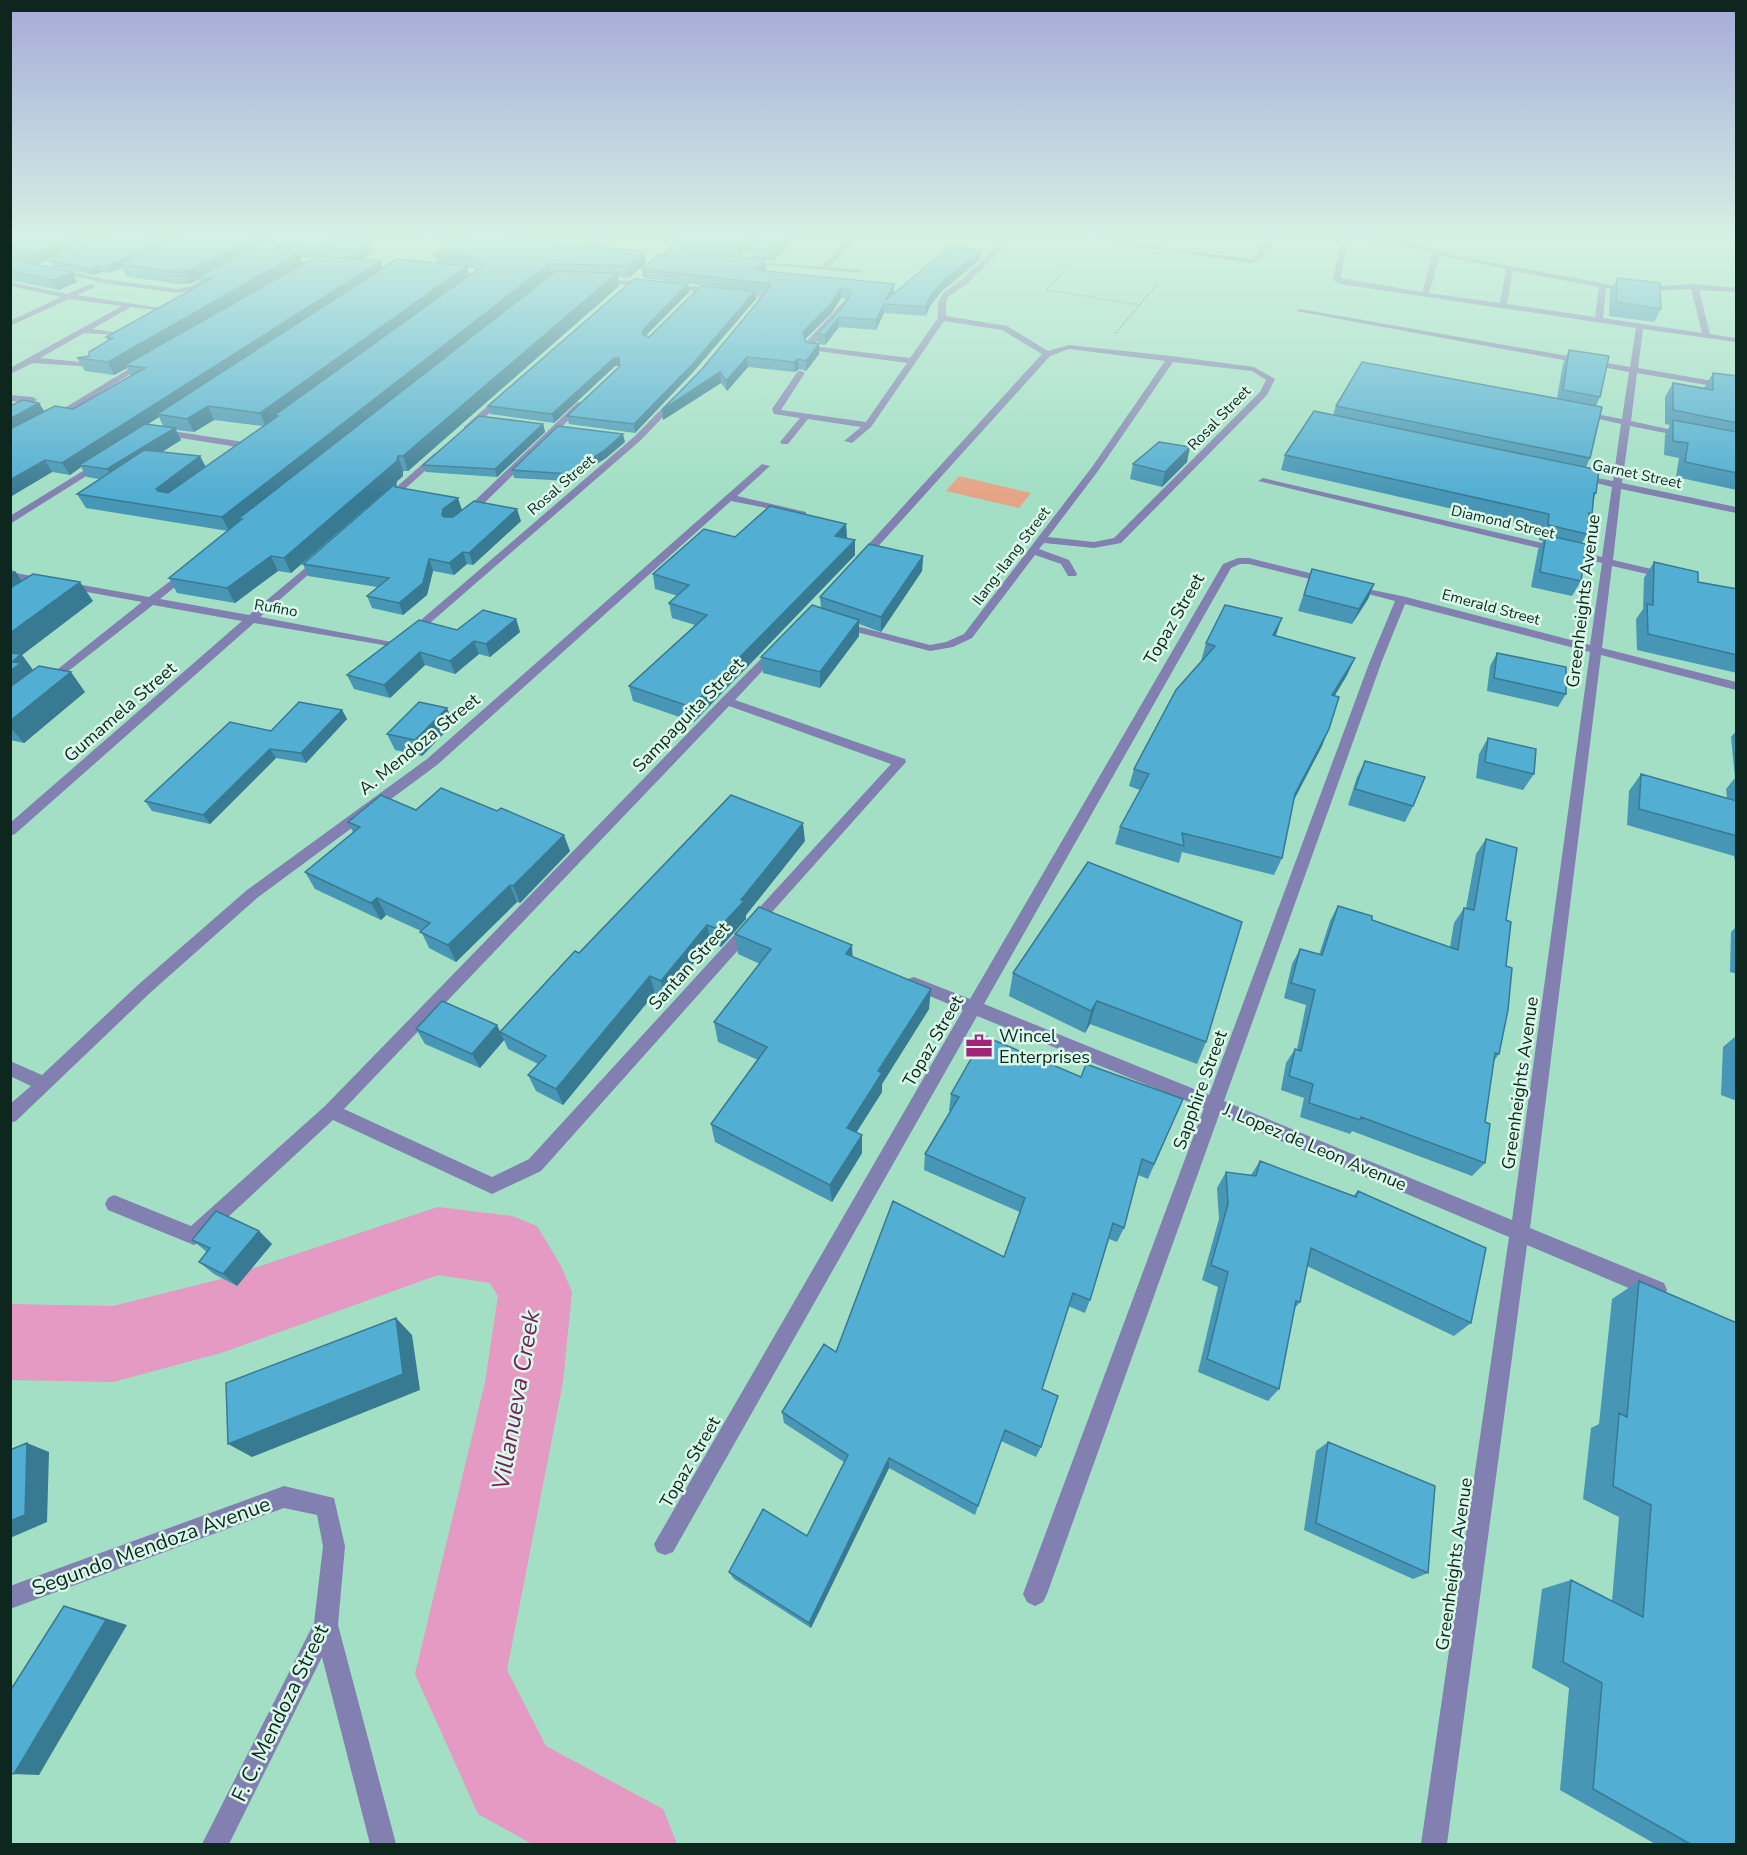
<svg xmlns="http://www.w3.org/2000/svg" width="1747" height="1855" viewBox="0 0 1747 1855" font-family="'Nunito Sans',sans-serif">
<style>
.green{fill:#e6a486}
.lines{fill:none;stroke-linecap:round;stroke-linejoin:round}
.river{fill:#e49ac2;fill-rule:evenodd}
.path{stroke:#598472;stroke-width:1.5;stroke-dasharray:1.5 2;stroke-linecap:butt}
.minor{fill:#8280b0;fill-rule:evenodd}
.wall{fill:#4796b5;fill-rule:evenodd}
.shaded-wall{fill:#397a93}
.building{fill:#52aed2;stroke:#397a93;stroke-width:1.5}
.labels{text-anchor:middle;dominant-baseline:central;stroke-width:5;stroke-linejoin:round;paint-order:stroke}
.far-street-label{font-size:15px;fill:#0e271e;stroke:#daf9eb}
.street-label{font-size:18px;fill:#0e271e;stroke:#daf9eb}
.poi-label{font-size:18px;fill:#0e271e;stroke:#daf9eb;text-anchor:start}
.near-street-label{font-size:21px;fill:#0e271e;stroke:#daf9eb}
.near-water-label{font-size:24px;font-style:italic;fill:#752156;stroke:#daf9eb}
</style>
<rect width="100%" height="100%" fill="#a2dfc4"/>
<path class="green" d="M959,476L1031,493L1019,508L946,491Z"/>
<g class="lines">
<path class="river" d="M438,1207L512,1216L537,1226L561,1266L572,1292L563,1382L507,1670L546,1746L663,1809L677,1844H532L478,1814L415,1674L485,1382L498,1296L490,1283L438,1275L221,1353L113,1382L10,1380V1304L113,1306L221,1279Z"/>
<path class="path" d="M1076,258L1047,290L1140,305
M1116,333L1158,283"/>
<path class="minor" d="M378,236H405L477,242L474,244Z
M522,236H529L515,246H511V244Z
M601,236H608L586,254H582V252Z
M681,236H687L648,271H644V269Z
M852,236H858L829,267L861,270L863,273L744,263L747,261L821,267Z
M1067,236H1081L1250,259L1255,258L1267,238L1264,236L1274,237L1259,261L1250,263Z
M1350,237L1412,243L1457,256L1628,288L1694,284L1736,288V292L1699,290L1710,334L1736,338V342L1643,329L1638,368L1736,385V390L1637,373L1631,421L1691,434L1686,437L1630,426L1622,483L1736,507V513L1621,489L1613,560L1673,574L1674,576L1669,579L1612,566L1602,648L1736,682V690L1601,655L1530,1228L1664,1283L1667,1290L1664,1297L1657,1300L1527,1245L1447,1844H1421L1509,1237L1219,1115L1047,1594L1043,1602L1035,1606L1027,1602L1023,1594L1204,1108L977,1016L673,1552L665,1555L657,1552L654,1544L963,1010L908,987L906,983L908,979L914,977L970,999L1223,564L1238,558H1249L1334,579L1335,581L1330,584L1249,564H1240L1231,568L984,1004L1209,1095L1370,661L1395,601L1349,589V585L1406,597L1590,645L1602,563L1258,481L1263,478L1602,557L1612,487L1573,477L1578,474L1613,481L1621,424L1576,414L1580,411L1622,419L1629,372L1296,311L1300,309L1630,367L1636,328L1340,284L1333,279L1341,242ZM1351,241L1411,247L1433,253L1422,292L1341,278L1347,243ZM1440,255L1506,269L1500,303L1429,293ZM1513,271L1599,287L1595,317L1507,304ZM1606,288L1628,292L1691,289L1702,333L1603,318ZM1405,604L1590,652L1512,1220L1224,1101L1382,661Z
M999,245L1004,246L967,284L949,296L946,302V316L1007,326L1048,351L1069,345L1171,356L1254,367L1275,379L1267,395L1121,543L1094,548L1044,543L1039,549L1069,560L1077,574L1076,576H1068L1061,564L1035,555L972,638L953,647L930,651L837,627L835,625L841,622L930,645L946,642L964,634L1092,467L1165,361L1069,349L1050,356L864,562H856V558L1042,354L1002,330L944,321L871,427L852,443L844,441L861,427L808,419L788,444H782L780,442L800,418L774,414L772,409L798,371H801L805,373L781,410L866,422L907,363L810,350L806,348L805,343L845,300L849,302L839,318L813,346L910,358L938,318V302L943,293L961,280ZM1173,362L1252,371L1266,380L1260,392L1114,538L1094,542L1048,537L1098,471Z
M55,268L104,279L178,289L191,286L214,273L221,275L196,290L178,293L104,283L53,271Z
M599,278L765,293L769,295L755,311L751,309L760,297L596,282Z
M10,282L67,294L92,283L95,287L77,295L160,308L156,310L131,307L92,329L120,333L119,335L84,333L40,358L91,363H94V367L33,363L10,374V368L122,306L69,299L10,326V321L61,297L10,286Z
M142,361L149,363L55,420L48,418Z
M10,395L33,397L37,400L33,403L10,401Z
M500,395L507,397L470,431H464V427Z
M673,397L680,399L641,440L415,636H407V632L635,436Z
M578,402L585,404L470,517H462V513Z
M159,429L250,443L255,446L250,449L156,434V430Z
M435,453L443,455L389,503H383V499Z
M99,461L107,463L10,524V516Z
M762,464L770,466L737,496L806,512V516L731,501L437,765L257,898L151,992L16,1121L10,1123V1104L31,1086L10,1076V1061L42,1075L139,984L247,890L427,759Z
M321,555L326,558L325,560L260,617L397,643L401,644V648L254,623L15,834L10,836V823L242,621L153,605L48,687L44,686V680L142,602L10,578V572L149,597L188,568L192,569V573L160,599L249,615Z
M776,647L780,648V652L735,700L905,759L906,762L541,1171L492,1194L333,1120L201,1242L194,1245L108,1210L105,1204L108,1198L114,1195L191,1226L325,1106L722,698L772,648ZM729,706L891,764L529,1159L492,1177L344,1109Z
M284,1486L334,1498L345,1546L338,1625L396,1844H370L322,1657L229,1844H202L314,1623L323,1546L317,1515L284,1508L10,1609V1586Z"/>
</g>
<path class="wall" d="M10,236L82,245L38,264L10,259Z
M184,236H360L354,239L369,240L373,251L363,259L381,261L383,268L437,263L434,255L646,263L629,278L618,277L619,286L408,471H403V476L291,573L278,571L235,603L177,593L169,578L228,531L86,508L77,494L99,479L87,477L81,467L70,475L52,472L10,497L39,403L44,411L73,409L131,376L127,368L114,375L85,371L77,358L89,356L108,342L106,337L202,284L200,279L190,284H177L126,276L122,268L109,273L101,272L94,275L53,267L50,261L99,242L165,241L166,244ZM301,257L313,258L303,264ZM467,268L477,269H478L469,276ZM159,417L163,426L148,424ZM214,420L263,426L206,467L200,456L162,452L181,440L176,430L194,432Z
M765,236L740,257L752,258L751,248L765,236H797L773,261L765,260L766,269L764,271L894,294L980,260L942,291L930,306L926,316L884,313L876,330L839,327L825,345L819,344V354L806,371L799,369L795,372L748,367L727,391L721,383L663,420L702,369L765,293L755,292L756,299L693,372L635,433L569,424L567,416L620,366H615L554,423L490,414L488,406L688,284L689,292L646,336L649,337L744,290L643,278L642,269L663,256L678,253L677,242ZM841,298L847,299L840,310L817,334L818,344L806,342L805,339L831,314Z
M10,259L72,272L77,282L59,290L10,280Z
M1617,278L1661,309L1654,322L1609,316L1610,291Z
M1569,350L1600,397L1596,406L1590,458L1586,467L1596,493L1594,498L1592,514L1588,521L1587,534L1582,543L1581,581L1572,596L1531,587L1538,550L1543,541L1539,540L1541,529L1281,470L1285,455L1333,415L1336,406L1557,398L1563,364Z
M1713,373L1737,376V490L1676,477L1679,458L1664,455L1665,435L1670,425L1665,424V397L1673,383L1704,388Z
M543,424L545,432L497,477L426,472L423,465Z
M625,442L606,458L570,481L514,478L512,470Z
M1187,462L1162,487L1130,479L1133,464Z
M396,483L397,487L462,510L452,517L521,521L473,565L467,564L454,575L433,571L427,595L403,615L372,608L367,596L377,587L308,576L303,564Z
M846,524L847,539L855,555L694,722L633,701L629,686L695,625L672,618L669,603L678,596L655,589L653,574L735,537Z
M923,556L922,571L881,632L859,624V636L820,688L763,673L761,657L821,608L820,597Z
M1654,562L1698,582L1737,589V673L1637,650L1636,619L1643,609L1644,578Z
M1312,569L1374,584L1368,599L1352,624L1298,611Z
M10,570L15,571L22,581L93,601L22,655L33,670L85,692L24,743L10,740Z
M516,619L520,632L490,657L479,654L455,674L425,665L390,698L354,689L347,675L457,630Z
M1275,636L1355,658L1347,675L1335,695L1322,746L1294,800L1282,858L1274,875L1182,852L1179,863L1115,844L1120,827L1140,790L1129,786L1134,769L1202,661H1201L1206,643Z
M1497,653L1566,694L1558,707L1487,691L1490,666Z
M447,708L453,724L422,756L395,750L387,734Z
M342,710L347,719L306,763L276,758L210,824L152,811L145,801L271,731Z
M1737,730V872L1734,856L1627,825L1629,791L1641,774L1727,798L1726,789L1735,778L1731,737Z
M1488,738L1534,774L1523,790L1476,778L1479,754Z
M1365,761L1413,806L1405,822L1348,805L1357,777Z
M416,810L570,851L520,903L517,902L456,962L429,948L421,931L386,915L381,920L315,889L305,872L353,832L348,822Z
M1486,839L1506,920V966L1499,1054L1494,1061L1485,1122V1163L1472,1176L1352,1131L1350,1134L1300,1117L1304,1098L1281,1090L1286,1063L1295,1049H1297L1306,1005L1284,998L1292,964L1300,949L1319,955L1330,921L1338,906L1372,920L1450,947L1454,923L1464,908H1466L1476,854Z
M805,841L746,915V919L721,947L711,942L665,998L655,993L563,1105L536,1091L528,1075L538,1064L508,1049L504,1040L480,1068L425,1044L416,1029L497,1025L500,1032L579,953Z
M1088,862L1206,1042L1197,1064L1090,1024L1085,1033L1009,996L1013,973Z
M1737,926V974L1730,972L1731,932Z
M735,934L853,957L929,1009L882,1084V1092L856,1132L862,1135V1153L832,1202L715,1142L711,1124L758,1060L718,1042L714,1022L760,964L738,954Z
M1737,1035V1101L1721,1095L1723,1047Z
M1081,1077L1183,1099L1148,1179L1138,1175L1124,1228L1117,1242L1109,1239L1090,1300L1085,1313L1068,1306L1042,1389L1041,1447L1036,1457L1001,1441L975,1515L889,1468L811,1628L734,1579L729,1572L807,1536L844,1462L784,1423L782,1412L836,1352L1004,1257L1020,1212L924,1170L925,1154L951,1111H949L951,1094Z
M1260,1161L1353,1196L1358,1191L1471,1323L1454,1336L1307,1266L1300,1302L1295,1308L1279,1389L1268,1401L1198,1372L1218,1287L1202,1280L1219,1219L1217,1188L1226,1172L1251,1175Z
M259,1231L272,1244L237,1286L214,1274L199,1262L207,1252L192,1240Z
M1639,1281L1737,1845H1657L1560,1790L1569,1688L1532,1668L1542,1589L1571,1580L1612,1601L1619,1517L1583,1499L1591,1428L1599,1424L1612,1299Z
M1328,1442L1428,1573L1413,1579L1304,1530L1316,1451Z"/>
<path class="shaded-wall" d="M77,236L82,245L38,264L33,254Z
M258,236H285L198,277L200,279L190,284L185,272Z
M337,236H360L338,248L331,239Z
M751,236H765L739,258L738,247Z
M786,236H797L773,261V250Z
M369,240L373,251L361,261L358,250Z
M165,241L168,247L120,264L122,268L109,273L106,267Z
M981,250L980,260L942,291L930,306L926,316V307L930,297L942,282Z
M644,251L646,263L629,278L627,266Z
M299,253L304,265L125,365L127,368L114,375L108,362Z
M765,259L766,269L756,279L755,270Z
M381,261L384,271L157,414L159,417L83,466L79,465L81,467L70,475L62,463Z
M549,264L552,275L242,519H238L240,522L229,531L222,517Z
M98,266L101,272L94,275L90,269Z
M467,266L470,278L278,416L275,415L277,419L266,427L260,413Z
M72,272L77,282L59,290L54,280Z
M617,273L619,286L408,471L403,456Z
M688,284L689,292L644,337L642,334L643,330Z
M894,284V293L885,301Z
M841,288V298L831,314L803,341V332Z
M755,291L756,299L693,372L635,433L634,424Z
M884,304V313L876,330V320Z
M839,317V327L825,345V335Z
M819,344V354L806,371V361Z
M747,357L748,367L727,391L726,381Z
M614,358H619L620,366H615L554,423L552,414Z
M798,359L799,369L795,372L794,362Z
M720,372L721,383L663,420L662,410Z
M39,403L46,414L10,435V419Z
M208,406L214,420L194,432L187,419Z
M543,424L545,432L497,477L495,469Z
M175,428L181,440L114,482L107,469Z
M623,434L625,442L606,458L570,481L568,474Z
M1190,447L1187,462L1162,487L1165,472Z
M200,456L207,470L164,503L156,489Z
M398,456L403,471V476L291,573L284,558Z
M45,460L52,472L10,497V480Z
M458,498L462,510L447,521L442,515L443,509Z
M517,509L521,521L473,565L469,553Z
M846,524L847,539L835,536Z
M855,540V555L694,722L691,707Z
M463,552L467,564L454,575L449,563Z
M271,556L278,571L235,603L227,588Z
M923,556L922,571L881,632V617Z
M429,559L433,571L427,595L403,615L399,603Z
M15,571L28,590L10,603V574Z
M80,582L93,601L22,655L36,674L10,703V633Z
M1374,584L1368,599L1352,624L1359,609Z
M1282,618L1276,635L1267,652L1273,635Z
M516,619L520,632L490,657L486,644Z
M859,620V636L820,688V672Z
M474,641L479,654L455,674L450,661Z
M420,652L425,665L390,698L384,685Z
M1355,658L1347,675L1325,712L1332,695Z
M71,672L85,692L24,743L10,727V721Z
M447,708L453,724L422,756L415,740Z
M342,710L347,719L306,763L301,753Z
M1329,729L1322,746L1288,811L1295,794Z
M270,749L276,758L210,824L203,815Z
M803,823L805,841L746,915V919L721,947L718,929Z
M564,835L570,851L520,903L513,886Z
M510,885L517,902L456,962L448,945Z
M377,898L386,915L381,920L371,903Z
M707,925L711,942L665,998L661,981Z
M852,945L853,965L846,954Z
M650,976L655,993L563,1105L556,1089Z
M931,989L929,1009L882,1084V1092L848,1146L847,1128L878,1071Z
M1097,1001L1090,1024L1085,1033L1091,1011Z
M497,1025L504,1040L480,1068L472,1054Z
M862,1135V1153L832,1202L830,1185Z
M259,1231L272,1244L237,1286L223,1274Z
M396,1318L412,1335L420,1390L252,1457L228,1444Z
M27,1443L49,1452L47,1522L10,1538V1521Z
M889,1458V1468L811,1628L809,1623Z
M64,1606L86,1612L127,1625L39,1775L14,1774Z"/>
<path class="building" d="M10,236H77L33,254L10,250Z
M115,236H124L165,241L106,267L98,266L90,269L50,261L95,241L99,242Z
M184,236H258L185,272H172L120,264Z
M276,236H337L331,239L369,240L358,250L277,245L280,252L299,253L108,362L77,358L89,356V352L113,338L106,337L211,279L198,277Z
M474,236L644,251L627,266L549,264L222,517L77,494L144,450L200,456L156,489L158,491L168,493L278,416L275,415L482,266V262L474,257L434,255L454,240L466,241Z
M684,236H751L738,247L677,242Z
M765,236H786L773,250L751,248Z
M950,246L981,250L942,282L930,297L926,307L884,304L876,320L839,317L825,335L817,334L840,310L851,294L849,290L841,288L831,304L803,332L806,342L819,344L806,361L798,359L794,362L747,357L726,381L720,372L662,410L702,369L770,287V284L642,269L658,255L663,256L668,252L765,259L755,270L894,284L885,301Z
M317,256L381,261L62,463L45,460L10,480V429L55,406L73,409L145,368L125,365Z
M10,259L72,272L54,280L10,271Z
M397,259L467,266L260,413L208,406L187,419L157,414Z
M556,271L617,273L403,456H398L397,461L284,558L271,556L227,588L169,578L242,519H238Z
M1617,278L1660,283L1661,309L1616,302Z
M634,279L688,284L643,330L642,334L649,337L701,286L755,291L692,365L634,424L567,416L620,366L619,358H614L552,414L488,406Z
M1569,350L1609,356L1600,397L1563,390Z
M1362,362L1602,407L1590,458L1336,406Z
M1713,373L1737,376V423L1673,410V383L1713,390Z
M23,400L39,403L10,419V406Z
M1314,411L1599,470L1596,493H1594L1592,514L1589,513L1587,534L1548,525L1549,514L1285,455Z
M479,416L543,424L495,469L423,465Z
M1673,420L1737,432V473L1685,462L1688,443L1673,441Z
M145,424L175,428L107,469L79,465Z
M558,426L623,434L605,450L568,474L512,470Z
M1159,442L1190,447L1165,472L1133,464Z
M396,483L395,487L458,498L443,509L442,515L444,517H453L474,501L517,509L469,553L463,552L449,563L429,559L423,583L399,603L367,596L389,578L303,564Z
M770,506L846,524L835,536L855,540L691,707L629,686L707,615L669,603L689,585L653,574L704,529L735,537Z
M1546,535L1586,544L1581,581L1540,572Z
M869,544L923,556L881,617L820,597Z
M1654,562L1698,572V582L1737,589V655L1648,634L1647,604L1653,605Z
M1312,569L1374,584L1359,609L1304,595Z
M33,574L80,582L10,633V588Z
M812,605L859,620L820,672L761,657Z
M1225,605L1282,618L1273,635L1355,658L1332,695L1339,697L1329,729L1295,794L1282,858L1182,833L1184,846L1120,827L1149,774L1134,769L1176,690L1215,646L1206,643Z
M483,610L516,619L486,644L474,641L450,661L420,652L384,685L347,675L419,620L457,630Z
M10,653L21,654L12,662L21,663L10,671Z
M1497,653L1566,667V694L1494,678Z
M39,666L71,672L10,721V687Z
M299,702L342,710L301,753L270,749L203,815L145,801L230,722L271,731Z
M419,702L447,708L415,740L387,734Z
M1488,738L1536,749L1534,774L1485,762Z
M1365,761L1425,777L1413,806L1355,789Z
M1641,774L1737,801V836L1639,809Z
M441,788L497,811L501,808L564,835L513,886L510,885L448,945L420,932L430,923L377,898L371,903L305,872L360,827L348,822L381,795L416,810Z
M731,795L803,823L741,900L744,901L718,929L707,925L661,981L650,976L556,1089L528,1075L546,1056L500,1032L575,951L579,953Z
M1486,839L1517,848L1506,920L1511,922L1506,966L1512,968L1508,1010L1499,1054L1495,1053L1485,1122L1490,1124L1485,1163L1361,1117L1360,1120L1309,1103L1313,1084L1289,1076L1295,1049L1301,1051L1315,990L1291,983L1300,949L1322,955L1338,906L1372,916V920L1458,950L1464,908L1474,910Z
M1088,862L1242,922L1206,1042L1097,1001L1091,1011L1013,973Z
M759,907L852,945L846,954L931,989L878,1071L882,1073L847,1128L862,1135L830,1185L711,1124L767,1047L714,1022L771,949L735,934Z
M442,1001L497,1025L472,1054L416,1029Z
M984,1036L1081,1077L1086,1064L1183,1099L1154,1164L1142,1159L1124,1228L1113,1223L1090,1300L1073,1293L1042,1389L1058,1396L1041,1447L1005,1430L978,1506L889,1458L809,1623L729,1572L763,1509L807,1536L848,1455L782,1412L824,1344L836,1352L893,1201L1004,1257L1025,1198L925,1154L959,1097L951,1094Z
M1260,1161L1356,1197L1358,1191L1486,1248L1471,1323L1311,1248L1300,1302L1296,1301L1279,1389L1207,1359L1228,1272L1211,1265L1228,1204L1226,1172L1256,1176Z
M216,1211L259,1231L223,1274L199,1262L210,1248L192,1240Z
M1639,1281L1737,1323V1845H1692L1593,1789L1602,1683L1563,1662L1571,1580L1643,1617L1651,1505L1613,1486L1619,1413L1627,1417Z
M396,1318L403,1374L228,1444L226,1383Z
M1328,1442L1435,1486L1428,1573L1316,1523Z
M27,1443L25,1515L10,1521V1450Z
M64,1606L106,1620L14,1774L10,1773V1691Z"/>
<linearGradient id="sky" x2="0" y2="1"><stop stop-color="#a6aad9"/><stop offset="0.48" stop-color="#d5f1e4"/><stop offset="1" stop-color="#d5f1e4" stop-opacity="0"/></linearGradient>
<rect width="1747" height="495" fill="url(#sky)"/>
<defs>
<symbol id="office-bare" viewBox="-9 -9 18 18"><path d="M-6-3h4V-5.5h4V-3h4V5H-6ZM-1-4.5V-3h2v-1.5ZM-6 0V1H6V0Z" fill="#a22476" stroke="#daf9eb" stroke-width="2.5" paint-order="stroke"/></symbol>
</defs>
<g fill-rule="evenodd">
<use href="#office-bare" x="960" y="1027" width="38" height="38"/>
</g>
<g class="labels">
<g class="far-street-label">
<text transform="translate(1219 418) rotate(-46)">Rosal Street</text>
<text transform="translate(1637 474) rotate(12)">Garnet Street</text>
<text transform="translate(561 485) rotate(-41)">Rosal Street</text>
<text transform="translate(1503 522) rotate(13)">Diamond Street</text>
<text transform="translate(1011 556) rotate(-53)">Ilang-Ilang Street</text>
<text transform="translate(1491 607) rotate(15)">Emerald Street</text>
<text transform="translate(276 608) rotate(10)">Rufino</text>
</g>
<g class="street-label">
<text transform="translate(1583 601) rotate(-83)">Greenheights Avenue</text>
<text transform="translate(1174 619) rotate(-60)">Topaz Street</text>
<text transform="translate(120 712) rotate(-41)">Gumamela Street</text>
<text transform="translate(688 715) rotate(-46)">Sampaguita Street</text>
<text transform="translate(419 744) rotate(-39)">A. Mendoza Street</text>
<text transform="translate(689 966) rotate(-48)">Santan Street</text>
<text transform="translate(933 1041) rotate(-60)">Topaz Street</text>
<text transform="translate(1520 1083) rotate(-82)">Greenheights Avenue</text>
<text transform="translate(1200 1090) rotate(-70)">Sapphire Street</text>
<text transform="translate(1315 1147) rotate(23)">J. Lopez de Leon Avenue</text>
<text transform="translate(690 1462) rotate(-60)">Topaz Street</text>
<text transform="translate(1454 1564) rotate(-82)">Greenheights Avenue</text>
</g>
<g class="poi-label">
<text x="999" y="1036">Wincel<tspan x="999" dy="21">Enterprises</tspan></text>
</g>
<g class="near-street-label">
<text transform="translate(151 1546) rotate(-20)">Segundo Mendoza Avenue</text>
<text transform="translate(280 1713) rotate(-64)">F. C. Mendoza Street</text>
</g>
<g class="near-water-label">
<text transform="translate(516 1400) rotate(-80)">Villanueva Creek</text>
</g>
</g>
<rect width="1747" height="1855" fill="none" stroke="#0e271e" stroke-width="24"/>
</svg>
